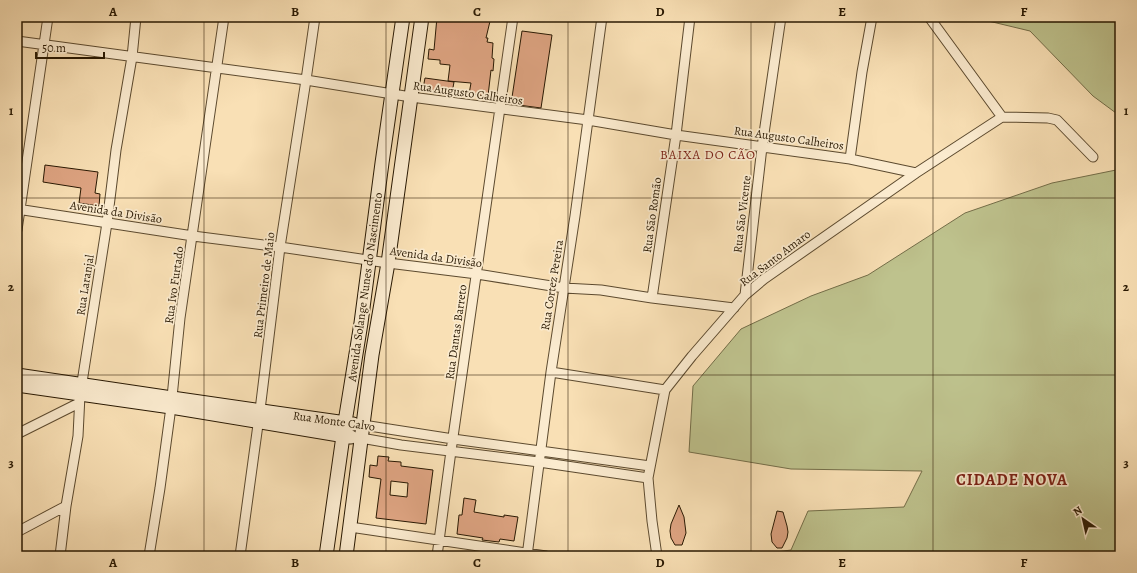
<svg xmlns="http://www.w3.org/2000/svg" width="1137" height="573" viewBox="0 0 1137 573" font-family="Alegreya,serif">
<style>
.green{fill:#bec28d;stroke:#736d48}
.building{fill:#dea482;stroke:#281802;fill-rule:evenodd}
.lines{fill:none;stroke-linecap:round;stroke-linejoin:round}
.minor-casing{stroke:#5c4a2f;stroke-width:11}
.secondary-casing{stroke:#281802;stroke-width:15}
.minor{stroke:#fbebcf;stroke-width:9}
.secondary{stroke:#fbebcf;stroke-width:13}
.grid{fill:none;stroke:#281802;stroke-width:1;stroke-opacity:0.55}
.labels{text-anchor:middle;dominant-baseline:central;stroke-width:3.5;stroke-linejoin:round;paint-order:stroke}
.street-label{font-size:12px;fill:#281802;stroke:#fbebcf}
.neighbourhood-label{font-size:13px;letter-spacing:1px;fill:#7a1f14;stroke:#fbebcf}
.district-label{font-size:16px;font-weight:bold;letter-spacing:1px;fill:#7a1f14;stroke:#fbebcf}
.neatline{fill:none;stroke:#281802;stroke-width:1.5}
.grid-label{font-size:13px;text-anchor:middle;font-weight:bold;fill:#281802}
</style>
<rect width="100%" height="100%" fill="#f9e0b5"/>
<filter id="stains"><feTurbulence type="fractalNoise" baseFrequency=".005" numOctaves="4"/><feColorMatrix values="0 0 0 0 .2 0 0 0 0 .09 0 0 0 0 .02 0 0 0 .5 -.17"/></filter>
<radialGradient id="worn" r=".72"><stop offset=".6" stop-color="#630" stop-opacity="0"/><stop offset="1" stop-color="#630" stop-opacity=".3"/></radialGradient>
<path class="green" d="M978,17H1120V116L1093,96L1030,31L980,19Z
M1120,162V556H747L791,550L808,511L904,507L922,471L791,469L689,452L693,386L741,329L811,296L868,275L965,213L1052,183L1116,170Z"/>
<path class="building" d="M437,17H491L486,38H488L487,42L493,43L492,58L494,59L493,71L491,70L488,96L469,94L471,83L448,81L450,65L440,64V60L428,59L429,49L434,50Z
M522,31L552,35L541,108L511,104Z
M425,78L454,82L452,93L423,89Z
M45,165L98,172L95,193L100,194L99,206L79,203L81,188L43,182Z
M378,456L389,457L388,461L401,462V466L433,470L426,524L376,518L381,479L369,477L370,465L377,466ZM391,481L408,483L407,497L390,495Z
M464,498L476,500L474,512L504,517V515L518,517L514,541L500,539L499,542L482,540L483,538L457,534L459,515H462Z
M679,505L684,517L686,533L682,545H675L671,538L670,531L671,524Z
M777,511L783,512L787,526L788,532L787,538L782,548H777L772,542L771,534Z"/>
<g class="lines">
<defs>
<path id="minor" d="M929,17L1002,117
M17,41L306,80L411,97L588,120L676,135L850,159L916,173
M1002,117L1048,118L1057,120L1093,157
M850,159L862,72L872,17
M17,209L193,236L280,247L388,263L477,274L564,288L601,290L652,298L734,308
M17,230L48,17
M745,295L762,147L781,17
M652,298L676,135L690,17
M551,372L665,390
M363,425L453,439L650,466
M17,434L79,403
M361,438L401,445L539,462L648,478
M350,527L546,556
M17,532L66,506
M60,556L66,506L78,436L80,395L107,223L116,150L132,57L136,17
M149,556L160,488L171,407L180,318L224,17
M240,556L260,410L280,247L306,80L315,17
M437,556L451,451L513,17
M527,556L551,372L575,216L602,17
M657,556L652,521L648,478L665,390L692,356L745,295L764,279L916,173L1002,117"/>
<path id="secondary" d="M17,375L172,398L353,424
M17,385L171,407L351,437
M326,556L345,422L361,323L382,163L403,17
M346,556L372,355L388,263L422,17"/>
</defs>
<use href="#minor" class="minor-casing"/>
<use href="#secondary" class="secondary-casing"/>
<use href="#minor" class="minor"/>
<use href="#secondary" class="secondary"/>
</g>
<path class="grid" d="M204,17V556M386,17V556M568,17V556M751,17V556M933,17V556M17,198H1120M17,375H1120"/>
<g class="labels">
<g class="street-label">
<text transform="translate(468 93) rotate(8)">Rua Augusto Calheiros</text>
<text transform="translate(789 138) rotate(8)">Rua Augusto Calheiros</text>
<text transform="translate(116 212) rotate(9)">Avenida da Divisão</text>
<text transform="translate(742 214) rotate(-83)">Rua São Vicente</text>
<text transform="translate(652 215) rotate(-82)">Rua São Romão</text>
<text transform="translate(436 257) rotate(8)">Avenida da Divisão</text>
<text transform="translate(775 258) rotate(-37)">Rua Santo Amaro</text>
<text transform="translate(85 285) rotate(-81)">Rua Laranjal</text>
<text transform="translate(174 285) rotate(-82)">Rua Ivo Furtado</text>
<text transform="translate(264 285) rotate(-83)">Rua Primeiro de Maio</text>
<text transform="translate(552 285) rotate(-81)">Rua Cortez Pereira</text>
<text transform="translate(365 287) rotate(-82)">Avenida Solange Nunes do Nascimento</text>
<text transform="translate(456 332) rotate(-82)">Rua Dantas Barreto</text>
<text transform="translate(334 421) rotate(8)">Rua Monte Calvo</text>
</g>
<g class="neighbourhood-label">
<text x="708" y="154">BAIXA DO CÃO</text>
</g>
<g class="district-label">
<text x="1012" y="480">CIDADE NOVA</text>
</g>
</g>
<rect width="1137" height="573" fill="none" stroke="#f9e0b5" stroke-width="44"/>
<g transform="translate(1083 519) rotate(326)" stroke="#fbebcf" stroke-width="3" paint-order="stroke">
<path d="M0-3L7 15L0 10L-7 15Z" fill="#281802"/>
<text y="-6" font-size="11" font-weight="bold" text-anchor="middle" fill="#281802">N</text>
</g>
<path d="M36 52v6h68v-6" fill="none" stroke="#281802" stroke-width="2"/>
<text x="42" y="52" font-size="12" fill="#281802" stroke="#fbebcf" stroke-width="3" paint-order="stroke">50 m</text>
<rect x="22" y="22" width="1093" height="529" class="neatline"/>
<g class="grid-label">
<text x="113" y="16">A</text>
<text x="295" y="16">B</text>
<text x="477" y="16">C</text>
<text x="660" y="16">D</text>
<text x="842" y="16">E</text>
<text x="1024" y="16">F</text>
<text x="11" y="115">1</text>
<text x="1126" y="115">1</text>
<text x="11" y="291">2</text>
<text x="1126" y="291">2</text>
<text x="11" y="467">3</text>
<text x="1126" y="467">3</text>
<text x="113" y="567">A</text>
<text x="295" y="567">B</text>
<text x="477" y="567">C</text>
<text x="660" y="567">D</text>
<text x="842" y="567">E</text>
<text x="1024" y="567">F</text>
</g>
<rect width="100%" height="100%" filter="url(#stains)"/>
<rect width="100%" height="100%" fill="url(#worn)"/>
</svg>
